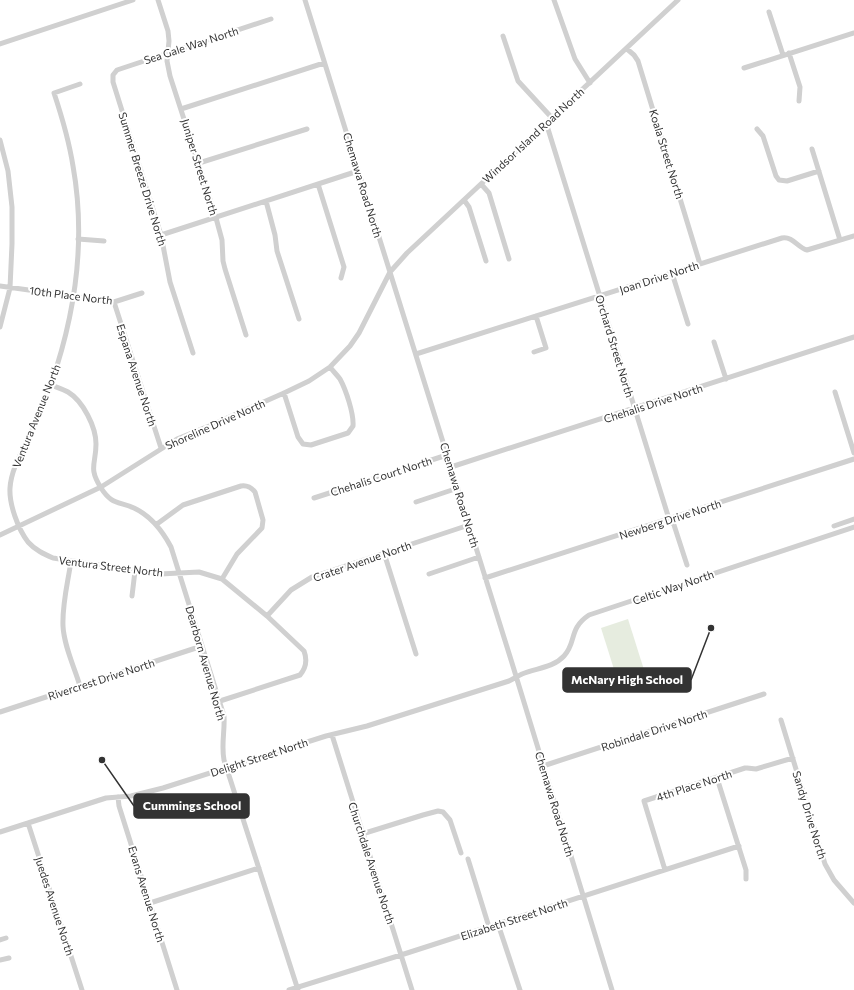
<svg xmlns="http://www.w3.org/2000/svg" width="854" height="990" viewBox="0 0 854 990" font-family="Commissioner,sans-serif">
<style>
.green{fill:#e6ecdf}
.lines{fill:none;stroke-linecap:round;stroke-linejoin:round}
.minor{stroke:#d0d0d0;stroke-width:5}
.labels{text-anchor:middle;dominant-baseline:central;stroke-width:4;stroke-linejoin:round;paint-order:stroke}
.street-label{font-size:11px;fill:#333;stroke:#fff}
.leader{fill:none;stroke:#333;stroke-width:1.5}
.callout-dot{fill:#333;stroke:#fff;stroke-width:1.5}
.callout{fill:#333;stroke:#333;stroke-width:1.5}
.callout-label{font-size:12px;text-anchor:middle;font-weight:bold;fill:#fff}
</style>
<rect width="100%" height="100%" fill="#fff"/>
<path class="green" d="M628,619L645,673L618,682L601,628Z"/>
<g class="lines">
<path class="minor" d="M158,0L168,31L169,41L167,61L170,76L216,218L222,240L223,261L225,269L246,335
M305,0L512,663L612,990
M554,0L575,59L590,83
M769,12L783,55
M503,36L518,81L552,118
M0,44L133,0
M627,49L634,55L638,61L700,264
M789,53L800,87L799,101
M744,68L854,33
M80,84L54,93C62,117 69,141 73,166C86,239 75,315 51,384C44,404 35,424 26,443C19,457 11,472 10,488C9,504 18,529 28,542C35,550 44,554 53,558L160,574L199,572L222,579L267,616L304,651C307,659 306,668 300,675L220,701
M181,109L324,63
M545,125L548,129L669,519L674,525L687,565
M757,129L763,136L776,176L779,180L787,181L819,171
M0,140L8,171L12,207V244L10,288L0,327
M812,149L840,240
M199,163L307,129
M318,184L344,267L341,278
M481,184L489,193L509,259
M464,200L469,207L486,261
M266,201L275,235L277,251L299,319
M161,235L358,171
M78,239L104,241
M672,273L688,324
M0,286L114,302L142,293
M114,302L161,448
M714,342L726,379
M534,352L546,348L536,316
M193,353L170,282L161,235L113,82V75L117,70L271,19
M416,354L782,238C793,236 798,248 807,250L854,236
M51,385C56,387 63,389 68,392C83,401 96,427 96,444C96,465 88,467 101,488C112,505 118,501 134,508C151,516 162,530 171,547L224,716C225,731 221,745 224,760L298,990
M835,392L854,453
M284,393L298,437L303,444L311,445L348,433L353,426C354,414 346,390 340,379C337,375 333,371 330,367
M451,467L854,337
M314,498L447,455
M416,502L458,488
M157,524L183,505L241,486C247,485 251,487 255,492L263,520L262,528L237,554L222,579
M834,526L854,519
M0,535L101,487L177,439L209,426L284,393L309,381L330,367L350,346L359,333L390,272L407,253L678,0
M384,553L416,654
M71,561C68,582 62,604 63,626C64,646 74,666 80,686
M429,574L479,557
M485,578L854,459
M132,596L135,571
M267,616L291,590L312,577L469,525
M0,712L202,646
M781,720L825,864L834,880L854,903
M332,735L412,990
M543,766L764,694
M747,768L756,769L793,758
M717,778L746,870V879
M118,797L119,806L177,990
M28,823L82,990
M0,832L106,798L131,796L163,788L326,736L367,726L509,681C513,679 518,676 522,674C536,668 553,668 564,656C577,642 568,629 589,615L854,527
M362,834L423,815L438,811L443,812L450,820L461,853
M468,859L489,927
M665,870L644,801L745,768
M150,903L259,868
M498,924L520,990
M0,940L6,938
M0,960L9,958
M289,990L401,955L739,846"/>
</g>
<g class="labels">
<g class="street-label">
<text transform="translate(191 45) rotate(-18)">Sea Gale Way North</text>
<text transform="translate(533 135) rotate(-43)">Windsor Island Road North</text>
<text transform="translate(667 154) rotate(73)">Koala Street North</text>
<text transform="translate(200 167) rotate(73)">Juniper Street North</text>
<text transform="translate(143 179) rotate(73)">Summer Breeze Drive North</text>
<text transform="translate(363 185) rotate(73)">Chemawa Road North</text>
<text transform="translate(659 277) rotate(-18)">Joan Drive North</text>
<text transform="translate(71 295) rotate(7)">10th Place North</text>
<text transform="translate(615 346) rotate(73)">Orchard Street North</text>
<text transform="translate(137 375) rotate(72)">Espana Avenue North</text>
<text transform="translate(653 403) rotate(-18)">Chehalis Drive North</text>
<text transform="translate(36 416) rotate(-68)">Ventura Avenue North</text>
<text transform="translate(215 424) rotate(-24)">Shoreline Drive North</text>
<text transform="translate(381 476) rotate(-18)">Chehalis Court North</text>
<text transform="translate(460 495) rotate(73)">Chemawa Road North</text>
<text transform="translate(670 519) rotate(-18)">Newberg Drive North</text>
<text transform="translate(362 561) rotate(-19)">Crater Avenue North</text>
<text transform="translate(111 566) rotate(7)">Ventura Street North</text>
<text transform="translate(673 587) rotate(-19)">Celtic Way North</text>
<text transform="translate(206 663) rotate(74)">Dearborn Avenue North</text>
<text transform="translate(101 679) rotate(-18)">Rivercrest Drive North</text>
<text transform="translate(654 730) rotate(-18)">Robindale Drive North</text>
<text transform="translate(259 757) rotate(-18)">Delight Street North</text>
<text transform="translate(694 785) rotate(-18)">4th Place North</text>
<text transform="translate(555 804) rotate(73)">Chemawa Road North</text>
<text transform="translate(810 815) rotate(73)">Sandy Drive North</text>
<text transform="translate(372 863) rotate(72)">Churchdale Avenue North</text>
<text transform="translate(147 894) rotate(73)">Evans Avenue North</text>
<text transform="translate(55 906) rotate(72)">Juedes Avenue North</text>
<text transform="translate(514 919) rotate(-18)">Elizabeth Street North</text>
</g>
</g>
<path class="leader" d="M711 628L691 680M102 760L134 806"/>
<g class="callout-dot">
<circle cx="711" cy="628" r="4"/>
<circle cx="102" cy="760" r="4"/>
</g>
<g class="callout">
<rect x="563" y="668" width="128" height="24" rx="4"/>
<rect x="134" y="794" width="115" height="24" rx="4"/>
</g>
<g class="callout-label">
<text x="627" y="684">McNary High School</text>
<text x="192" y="810">Cummings School</text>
</g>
</svg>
